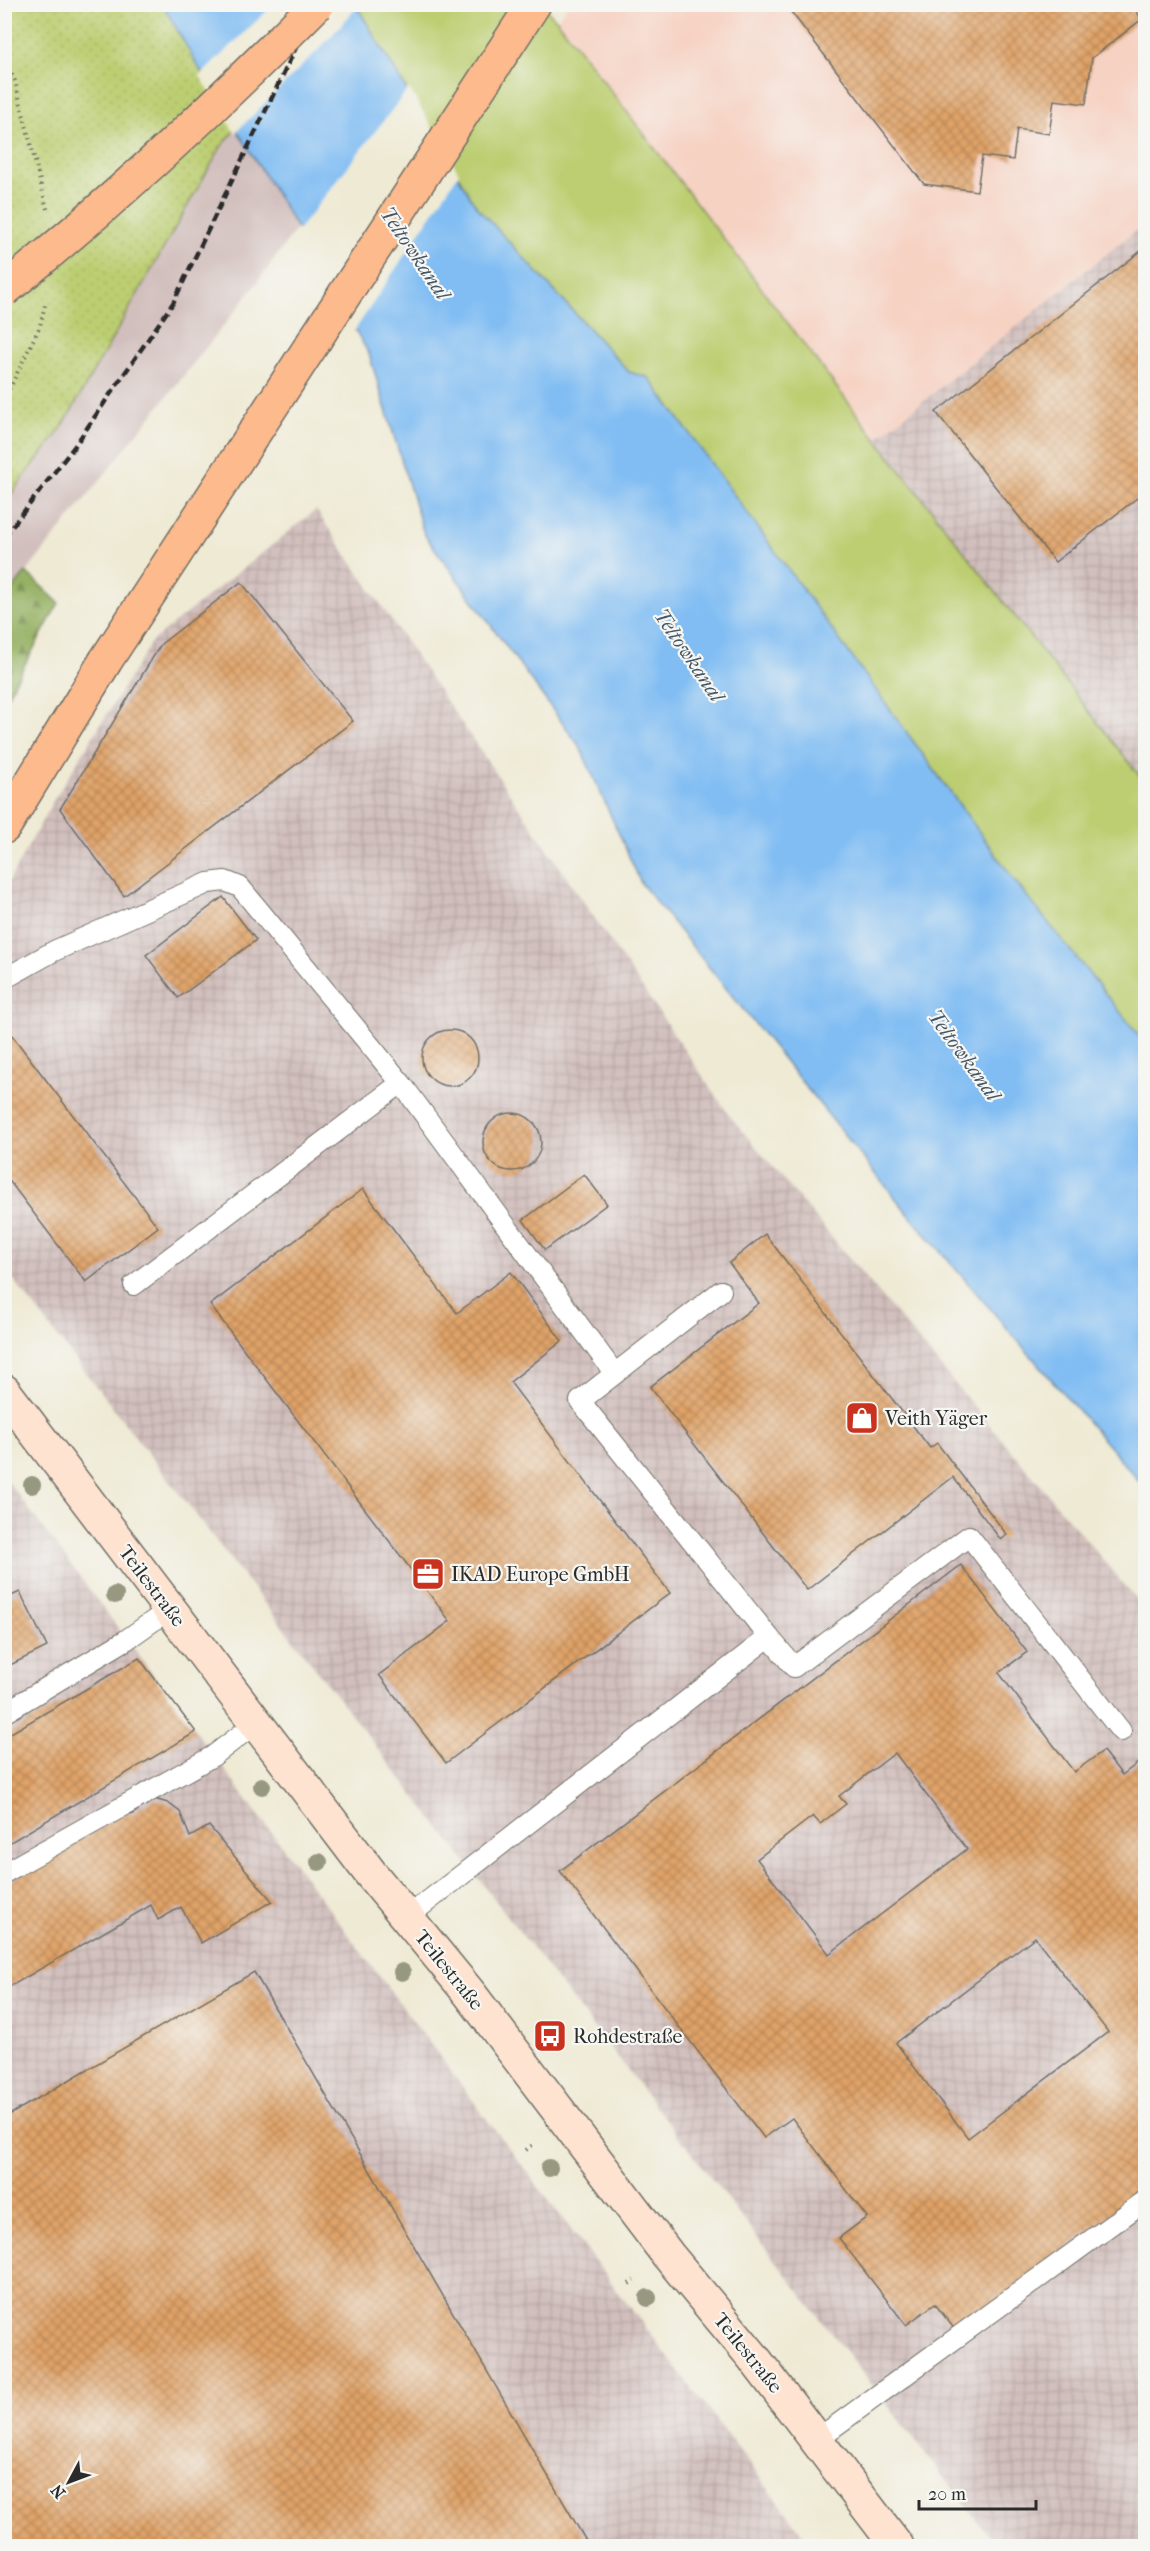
<svg xmlns="http://www.w3.org/2000/svg" width="1150" height="2551" viewBox="0 0 1150 2551" font-family="'IM FELL French Canon',serif">
<style>
.built{fill:#f6d2c3}
.industrial{fill:url(#industrial-grid)}
.railway{fill:#d1bfbd}
.grass{fill:#bcce71;stroke:#747c4e;stroke-width:1.5}
.forest{fill:url(#forest-firs);stroke:#606e47;stroke-width:1.5}
.park{fill:url(#park-dots);stroke:#747c4e;stroke-width:1.5}
.water{fill:#81bdf3;stroke:#56748f;stroke-width:1.5}
.pier{fill:#efead4}
.building{fill:url(#building-cross-hatch);fill-rule:evenodd}
.lines{fill:none;stroke-linecap:round;stroke-linejoin:round}
.lane-casing{stroke:#706e66;stroke-width:22}
.secondary-casing{stroke:#706e66;stroke-width:36}
.highway-casing{stroke:#706e66;stroke-width:36}
.path{stroke:#706e66;stroke-width:4;stroke-dasharray:1.5 4.5;stroke-linecap:butt}
.lane{stroke:#fff;stroke-width:20}
.secondary{stroke:#fee3d1;stroke-width:33}
.highway{stroke:#fcba8d;stroke-width:33}
.rail{stroke:#2b2b2b;stroke-width:4.5;stroke-dasharray:9 4.5;stroke-linecap:butt}
.highway-bridge-casing{stroke:#706e66;stroke-width:36;stroke-linecap:butt}
.highway-bridge{stroke:#fcba8d;stroke-width:33}
.tree{fill:#979880}
.labels{text-anchor:middle;dominant-baseline:central;stroke-width:4.5;stroke-linejoin:round;paint-order:stroke}
.poi-label{font-size:20px;fill:#2b2b2b;stroke:#f6f6f2;text-anchor:start}
.street-label{font-size:20px;fill:#2b2b2b;stroke:#f6f6f2}
.water-label{font-size:21px;font-style:italic;fill:#455767;stroke:#f6f6f2}
</style>
<defs>
<pattern id="industrial-grid" width="8" height="8" patternUnits="userSpaceOnUse" patternTransform="scale(1.5)"><rect width="8" height="8" fill="#d1bfbd"/><path d="M0 4h8M4 0v8" fill="none" stroke="#b4a4a3"/></pattern>
<pattern id="forest-firs" width="22" height="20" patternUnits="userSpaceOnUse" patternTransform="scale(1.5)"><rect width="22" height="20" fill="#95b163"/><path d="M5 1l3.5 6h-7zM16 11l3.5 6h-7z" fill="#7a9052"/></pattern>
<pattern id="park-dots" width="8" height="8" patternUnits="userSpaceOnUse" patternTransform="scale(1.5)"><rect width="8" height="8" fill="#bcce71"/><path d="M2 2h.1M6 6h.1" fill="none" stroke="#a2b162" stroke-width="1.8" stroke-linecap="round"/></pattern>
<pattern id="building-cross-hatch" width="8" height="8" patternUnits="userSpaceOnUse" patternTransform="scale(1.5)"><rect width="8" height="8" fill="#e0a368"/><path d="M0 0l8 8M0 8l8-8" fill="none" stroke="#b68556"/></pattern>
</defs>
<rect width="100%" height="100%" fill="#f6f6f2"/>
<filter id="ink" filterUnits="userSpaceOnUse"><feTurbulence type="fractalNoise" baseFrequency=".0167" numOctaves="2"/><feDisplacementMap in="SourceGraphic" scale="12" xChannelSelector="R" yChannelSelector="G"/><feConvolveMatrix kernelMatrix="1 2 1 2 8 2 1 2 1" color-interpolation-filters="sRGB"/></filter>
<filter id="wash" filterUnits="userSpaceOnUse"><feTurbulence type="fractalNoise" baseFrequency=".008" numOctaves="4" result="noise"/><feDisplacementMap in="SourceGraphic" scale="24" xChannelSelector="R" yChannelSelector="G"/><feGaussianBlur stdDeviation="1.35" result="paint"/><feColorMatrix in="noise" values="0 0 0 0 0 0 0 0 0 0 0 0 0 0 0 0 0 1.4 0 .05"/><feComposite in="paint" operator="in"/></filter>
<g filter="url(#wash)">
<rect width="100%" height="100%" fill="#efead4"/>
<path class="built" d="M568,4L1145,5V223L876,439L557,20Z"/>
<path class="industrial" d="M1145,223V783L876,439Z
M316,510L729,1115L1145,1610V2546H997L5,1269V888L52,803L152,641Z
M4,1476L473,2101L812,2546H5Z"/>
<path class="railway" d="M236,129L297,228L252,290L5,599V502L61,429L221,147Z"/>
<path class="grass" d="M356,5H541L557,20L876,439L1145,783V1043L1017,884L649,378L629,372L476,206Z"/>
<path class="forest" d="M26,572L59,603L5,700V599Z"/>
<path class="park" d="M5,5H163L236,129L221,147L61,429L5,502Z"/>
<path class="water" d="M163,5H356L476,206L629,372L649,378L1017,884L1145,1043V1488L910,1216L641,883L580,747L424,534L369,354L297,228L199,68Z"/>
<path class="pier" d="M360,4L325,43L235,133L200,76L273,5Z
M409,88L459,173L353,333L296,233Z"/>
<g id="blocks">
<path class="building" d="M785,4H1131L1142,19L1092,58L1086,104L1054,100L1049,134L1017,129L1013,160L982,156L977,191L924,184Z
M1146,247V491L1055,562L936,412Z
M241,582L353,721L124,896L60,809L161,644Z
M223,897L256,940L178,998L146,955Z
M8,1030L158,1227L86,1282L4,1174V1033Z
M422 1058a28 28 0 1 1 56 0a28 28 0 1 1-56 0Z
M483 1142a29 29 0 1 1 58 0a29 29 0 1 1-58 0Z
M584,1174L607,1204L545,1250L523,1220Z
M363,1189L457,1313L511,1272L562,1341L510,1382L670,1593L446,1763L379,1675L450,1621L210,1305Z
M765,1234L930,1448L937,1443L1007,1535L1001,1540L953,1477L807,1590L650,1387L759,1303L729,1263Z
M961,1565L1027,1652L999,1673L1074,1772L1103,1751L1122,1775L1146,1757V2187L956,2331L935,2304L906,2325L839,2238L867,2217L792,2118L764,2138L560,1871ZM895,1753L967,1849L829,1954L757,1859L813,1816L820,1824L846,1804L839,1796ZM1035,1937L1108,2032L968,2138L896,2043Z
M20,1592L47,1647L4,1668V1599Z
M139,1658L196,1732L4,1846V1737Z
M154,1799L168,1803L180,1812L190,1837L209,1826L272,1901L201,1943L181,1907L158,1920L151,1905L4,1990V1885L128,1811L131,1815Z
M254,1972L589,2546H4V2118Z"/>
</g>
</g>
<g filter="url(#ink)">
<use href="#blocks" fill-opacity="0" stroke="#706e66" stroke-width="1.5"/>
<g class="lines">
<defs>
<path id="lane" d="M4,979L54,951L208,883L225,881L240,887L401,1083L615,1374
M134,1285L401,1083
M721,1291L580,1401L769,1637
M4,1713L126,1640L170,1609
M4,1873L213,1756L256,1723
M406,1918L769,1637L794,1667L969,1536L1121,1731
M816,2440L1146,2200"/>
<path id="secondary" d="M4,1391L371,1874L470,1994L668,2255L753,2357L897,2546"/>
<path id="highway" d="M4,827L106,660L534,4"/>
</defs>
<use href="#lane" class="lane-casing"/>
<use href="#secondary" class="secondary-casing"/>
<use href="#highway" class="highway-casing"/>
<path class="path" d="M4,58L15,81L47,209
M4,400L40,326L45,305
M526,2150L534,2144
M629,2284L634,2280"/>
<use href="#lane" class="lane"/>
<use href="#secondary" class="secondary"/>
<use href="#highway" class="highway"/>
<path class="rail" d="M4,537L74,447L173,303L317,4"/>
<defs>
<path id="highway-bridge" d="M4,290C114,201 218,105 317,4"/>
</defs>
<use href="#highway-bridge" class="highway-bridge-casing"/>
<use href="#highway-bridge" class="highway-bridge"/>
</g>
<g class="tree">
<circle cx="32" cy="1485" r="9"/>
<circle cx="115" cy="1595" r="9"/>
<circle cx="262" cy="1786" r="9"/>
<circle cx="319" cy="1862" r="9"/>
<circle cx="402" cy="1972" r="9"/>
<circle cx="549" cy="2168" r="9"/>
<circle cx="648" cy="2298" r="9"/>
</g>
</g>
<defs>
<symbol id="shop-square" viewBox="-11 -11 22 22"><rect x="-9" y="-9" width="18" height="18" rx="4" fill="#c8321e" stroke="#f6f6f2"/><path d="M-5-2.5h2.3a2.7 3.5 0 0 1 5.4 0H5L5.5 6h-11ZM-1.5-2.5h3a1.5 2.3 0 0 0-3 0Z" fill="#fff"/></symbol>
<symbol id="office-square" viewBox="-11 -11 22 22"><rect x="-9" y="-9" width="18" height="18" rx="4" fill="#c8321e" stroke="#f6f6f2"/><path d="M-6-3h4V-5.5h4V-3h4V5H-6ZM-1-4.5V-3h2v-1.5ZM-6 0V1H6V0Z" fill="#fff"/></symbol>
<symbol id="bus-square" viewBox="-11 -11 22 22"><rect x="-9" y="-9" width="18" height="18" rx="4" fill="#c8321e" stroke="#f6f6f2"/><path d="M-5-6H5V4H4V6H2V4H-2V6H-4V4H-5ZM-3.5-4V0h7V-4ZM-3.5 1.2v1.5H-2V1.2ZM2 1.2v1.5H3.5V1.2Z" fill="#fff"/></symbol>
</defs>
<g fill-rule="evenodd">
<use href="#shop-square" x="843" y="1399" width="38" height="38"/>
<use href="#office-square" x="409" y="1555" width="38" height="38"/>
<use href="#bus-square" x="531" y="2017" width="38" height="38"/>
</g>
<g class="labels">
<g class="poi-label">
<text x="885" y="1418">Veith Yäger</text>
<text x="451" y="1574">IKAD Europe GmbH</text>
<text x="573" y="2036">Rohdestraße</text>
</g>
<g class="street-label">
<text transform="translate(152 1586) rotate(53)">Teilestraße</text>
<text transform="translate(449 1970) rotate(51)">Teilestraße</text>
<text transform="translate(748 2353) rotate(51)">Teilestraße</text>
</g>
<g class="water-label">
<text transform="translate(415 253) rotate(56)">Teltowkanal</text>
<text transform="translate(689 655) rotate(56)">Teltowkanal</text>
<text transform="translate(964 1055) rotate(54)">Teltowkanal</text>
</g>
</g>
<rect width="1150" height="2551" fill="none" stroke="#f6f6f2" stroke-width="24"/>
<g transform="translate(69 2482) rotate(229)" stroke="#f6f6f2" stroke-width="4.5" paint-order="stroke">
<path d="M0-4.5L10 22L0 15L-10 22Z" fill="#2b2b2b"/>
<text y="-9" font-size="16" font-weight="bold" text-anchor="middle" fill="#2b2b2b">N</text>
</g>
<path d="M919 2500v9h117v-9" fill="none" stroke="#2b2b2b" stroke-width="3"/>
<text x="928" y="2500" font-size="18" fill="#2b2b2b" stroke="#f6f6f2" stroke-width="4.5" paint-order="stroke">20 m</text>
</svg>
